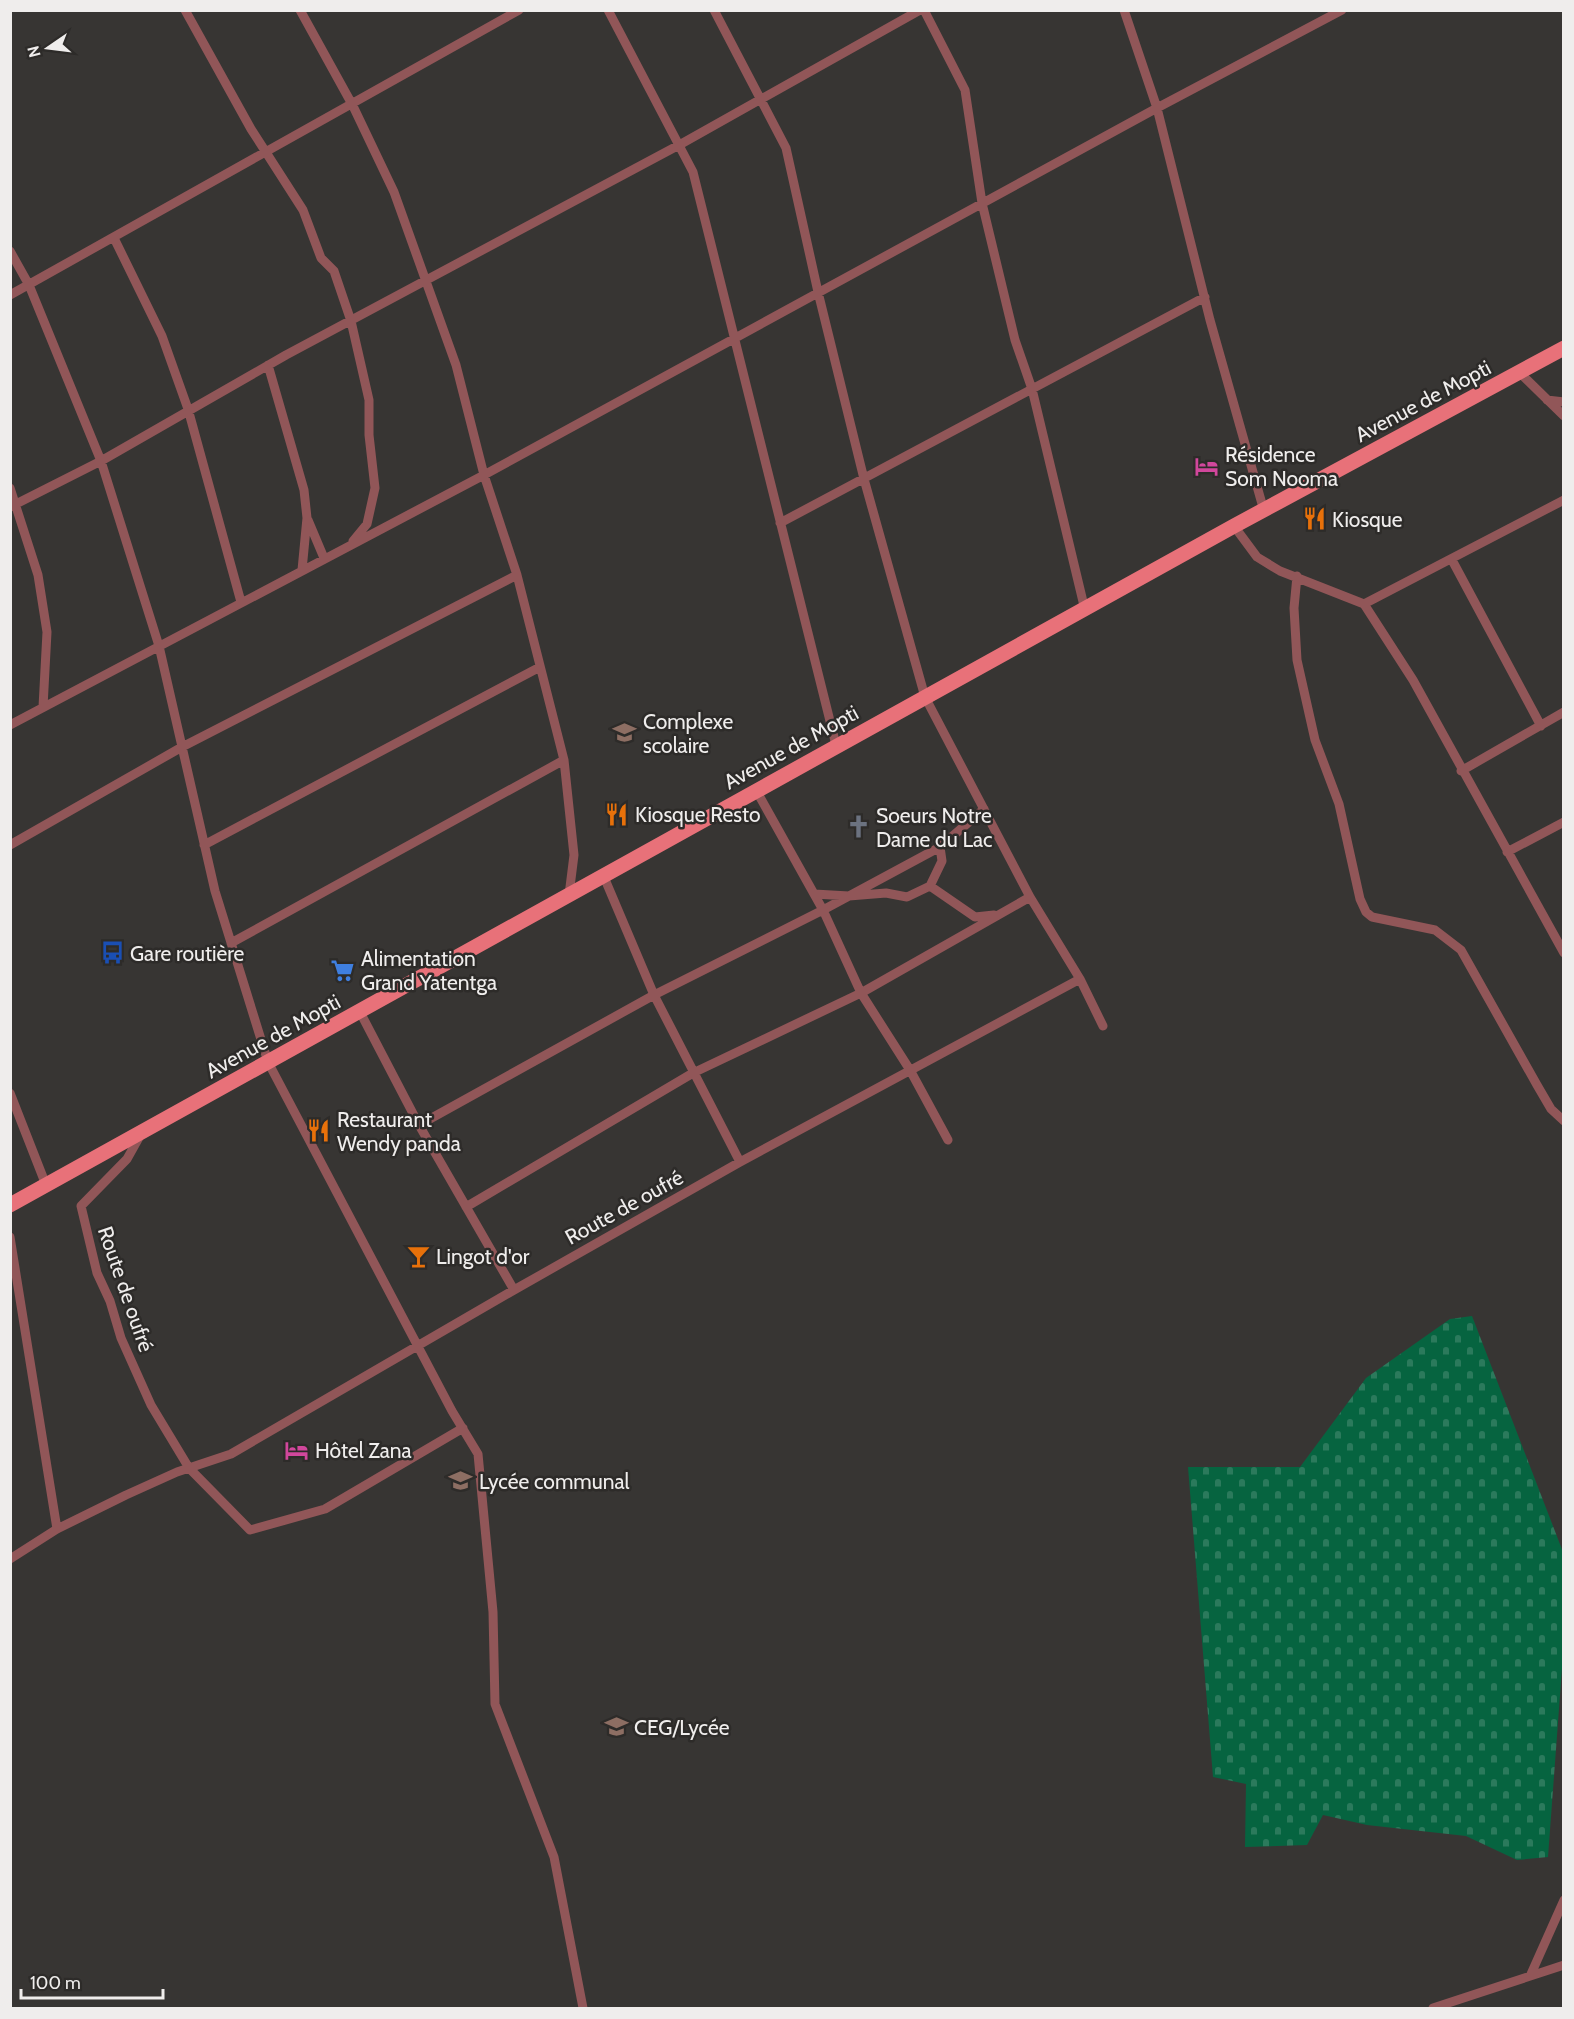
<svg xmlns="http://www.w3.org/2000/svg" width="1574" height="2019" viewBox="0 0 1574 2019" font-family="Cabin,sans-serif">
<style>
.cemetery{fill:url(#cemetery-stones)}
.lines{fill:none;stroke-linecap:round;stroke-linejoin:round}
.minor{stroke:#915658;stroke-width:9}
.primary{stroke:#e87179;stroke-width:15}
.labels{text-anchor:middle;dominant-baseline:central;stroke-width:5;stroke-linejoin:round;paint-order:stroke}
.street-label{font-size:21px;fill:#efedec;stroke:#2d2b29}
.poi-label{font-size:21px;fill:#efedec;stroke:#2d2b29;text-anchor:start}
</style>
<defs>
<pattern id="cemetery-stones" width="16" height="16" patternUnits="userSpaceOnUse" patternTransform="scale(1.5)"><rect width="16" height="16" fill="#066440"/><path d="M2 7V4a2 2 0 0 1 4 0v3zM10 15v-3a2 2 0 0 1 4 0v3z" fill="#2b7a5c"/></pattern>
</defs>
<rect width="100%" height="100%" fill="#373533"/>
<path class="cemetery" d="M1472,1316L1563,1552V1655L1548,1857L1517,1860L1466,1836L1367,1825L1323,1815L1307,1845L1245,1847L1246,1784L1213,1777L1188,1467H1300L1366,1378L1450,1319Z"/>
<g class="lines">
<path class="minor" d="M185,10L251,129L303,210L321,258L334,271L351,321L369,400V435L375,488L367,524L353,541
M300,10L353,106L394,192L456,365L484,475L517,575L564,760L574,855L569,895
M608,10L693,172L836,745
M714,10L786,148L818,292L864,479L925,697L1030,897L1080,979L1103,1026
M924,10L965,90L982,203L1015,340L1032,389L1085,610
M1124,10L1157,108L1210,320L1264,511
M114,238L162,336L188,409L241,602
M10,251L29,285L101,461L159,646L215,891L268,1062L452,1411L478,1454L493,1612L495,1704L554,1857L583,2008
M10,295L519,10
M268,365L304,490L307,518L302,570
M1519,372L1564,416
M1547,400L1564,402
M10,488L38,575L47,632L43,707
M10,507L101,461L286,355L681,144L920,10
M308,520L324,558
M780,523L1205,297
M1234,526L1257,557L1280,571L1364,604L1413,680L1564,953
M1452,560L1541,726
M1297,576L1294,608L1297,660L1315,740L1339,804L1360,899L1366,912L1372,917L1435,930L1461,950L1537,1085L1551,1109L1564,1121
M1364,604L1564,500
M10,725L484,475L1157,108L1342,10
M1461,771L1564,712
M756,790L823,910L861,993L910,1070L948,1140
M10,845L182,747L517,575
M204,845L540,667
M1507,852L1564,822
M604,877L654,995L740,1162
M930,886L942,861L940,847
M814,894L849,896L886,893L907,897L930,886L975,917L994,915
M231,943L564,760
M360,1012L419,1125L514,1290
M10,1093L46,1185
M419,1125L654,995L823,910L940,847L984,809
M141,1134L127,1159L81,1206L97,1273L110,1301L121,1338L151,1405L189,1468L250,1530L325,1509L463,1428
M466,1207L693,1073L861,993L1030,897
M10,1237L57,1529
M10,1559L57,1529L126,1495L177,1472L231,1454L514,1290L740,1162L1080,979
M1531,1974L1564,1900
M1433,2008L1564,1965"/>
<path class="primary" d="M10,1205L1234,526L1564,348"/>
</g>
<defs>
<symbol id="hotel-bare" viewBox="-9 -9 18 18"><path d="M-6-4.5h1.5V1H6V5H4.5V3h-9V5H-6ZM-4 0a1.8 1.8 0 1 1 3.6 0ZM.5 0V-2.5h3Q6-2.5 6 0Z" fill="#d1479c" stroke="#2d2b29" stroke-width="2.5" paint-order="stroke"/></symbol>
<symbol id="restaurant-bare" viewBox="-9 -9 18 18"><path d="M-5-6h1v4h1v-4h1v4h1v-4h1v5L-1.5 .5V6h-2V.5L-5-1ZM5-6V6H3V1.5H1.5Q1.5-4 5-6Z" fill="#e8710a" stroke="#2d2b29" stroke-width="2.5" paint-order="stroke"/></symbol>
<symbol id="school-bare" viewBox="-9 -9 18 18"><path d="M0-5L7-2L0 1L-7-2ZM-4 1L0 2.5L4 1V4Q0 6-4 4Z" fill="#8d6e63" stroke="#2d2b29" stroke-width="2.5" paint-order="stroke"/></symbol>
<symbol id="church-bare" viewBox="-9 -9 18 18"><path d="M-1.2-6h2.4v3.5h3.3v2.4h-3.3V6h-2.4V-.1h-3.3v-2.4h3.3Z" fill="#6b7280" stroke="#2d2b29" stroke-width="2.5" paint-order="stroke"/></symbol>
<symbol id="bus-bare" viewBox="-9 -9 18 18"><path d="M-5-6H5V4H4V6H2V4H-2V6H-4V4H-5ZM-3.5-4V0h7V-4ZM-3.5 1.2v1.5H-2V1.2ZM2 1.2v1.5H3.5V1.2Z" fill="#1a4fb4" stroke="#2d2b29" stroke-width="2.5" paint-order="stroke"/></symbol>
<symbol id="supermarket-bare" viewBox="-9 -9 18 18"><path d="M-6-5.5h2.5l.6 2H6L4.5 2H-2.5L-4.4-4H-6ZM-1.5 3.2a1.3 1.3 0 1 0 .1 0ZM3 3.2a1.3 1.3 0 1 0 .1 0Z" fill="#3f7fe0" stroke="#2d2b29" stroke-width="2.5" paint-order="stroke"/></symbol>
<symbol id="bar-bare" viewBox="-9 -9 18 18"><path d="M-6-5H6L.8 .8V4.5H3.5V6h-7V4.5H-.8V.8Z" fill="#e8710a" stroke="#2d2b29" stroke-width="2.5" paint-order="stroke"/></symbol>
<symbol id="university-bare" viewBox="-9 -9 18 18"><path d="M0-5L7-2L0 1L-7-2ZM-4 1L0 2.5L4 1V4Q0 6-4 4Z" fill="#8d6e63" stroke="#2d2b29" stroke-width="2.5" paint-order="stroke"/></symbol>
</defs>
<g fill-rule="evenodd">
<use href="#hotel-bare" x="1190" y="450" width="33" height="33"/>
<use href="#restaurant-bare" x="1298" y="502" width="33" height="33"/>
<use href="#school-bare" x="608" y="716" width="33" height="33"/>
<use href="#restaurant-bare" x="600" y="798" width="33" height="33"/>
<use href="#church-bare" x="842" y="810" width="33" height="33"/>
<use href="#bus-bare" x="96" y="936" width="33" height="33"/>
<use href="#supermarket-bare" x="326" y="954" width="33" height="33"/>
<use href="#restaurant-bare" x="302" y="1114" width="33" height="33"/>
<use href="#bar-bare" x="402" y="1240" width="33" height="33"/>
<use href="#hotel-bare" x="280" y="1434" width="33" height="33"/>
<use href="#university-bare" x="444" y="1464" width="33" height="33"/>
<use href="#school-bare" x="600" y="1710" width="33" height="33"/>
</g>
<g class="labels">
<g class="street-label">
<text transform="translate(1423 401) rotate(-28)">Avenue de Mopti</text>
<text transform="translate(791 747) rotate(-29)">Avenue de Mopti</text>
<text transform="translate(273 1036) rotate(-29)">Avenue de Mopti</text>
<text transform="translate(624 1207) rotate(-29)">Route de oufré</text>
<text transform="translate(126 1289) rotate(71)">Route de oufré</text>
</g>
<g class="poi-label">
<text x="1225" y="454">Résidence<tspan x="1225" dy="24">Som Nooma</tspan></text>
<text x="1332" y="519">Kiosque</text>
<text x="643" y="721">Complexe<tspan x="643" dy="24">scolaire</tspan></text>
<text x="635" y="814">Kiosque Resto</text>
<text x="876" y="815">Soeurs Notre<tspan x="876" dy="24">Dame du Lac</tspan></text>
<text x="130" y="953">Gare routière</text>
<text x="361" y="958">Alimentation<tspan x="361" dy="24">Grand Yatentga</tspan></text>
<text x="337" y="1119">Restaurant<tspan x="337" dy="24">Wendy panda</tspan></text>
<text x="436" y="1256">Lingot d'or</text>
<text x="315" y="1450">Hôtel Zana</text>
<text x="479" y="1481">Lycée communal</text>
<text x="634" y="1727">CEG/Lycée</text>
</g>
</g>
<rect width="1574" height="2019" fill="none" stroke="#efedec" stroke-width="24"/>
<g transform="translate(48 48) rotate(256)" stroke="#2d2b29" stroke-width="4.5" paint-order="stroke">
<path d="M0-4.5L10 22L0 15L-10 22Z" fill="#efedec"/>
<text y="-9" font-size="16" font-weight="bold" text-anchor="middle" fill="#efedec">N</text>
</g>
<path d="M21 1989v9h142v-9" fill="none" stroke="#efedec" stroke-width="3"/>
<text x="30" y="1989" font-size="18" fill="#efedec" stroke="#2d2b29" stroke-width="4.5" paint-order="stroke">100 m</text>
</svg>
